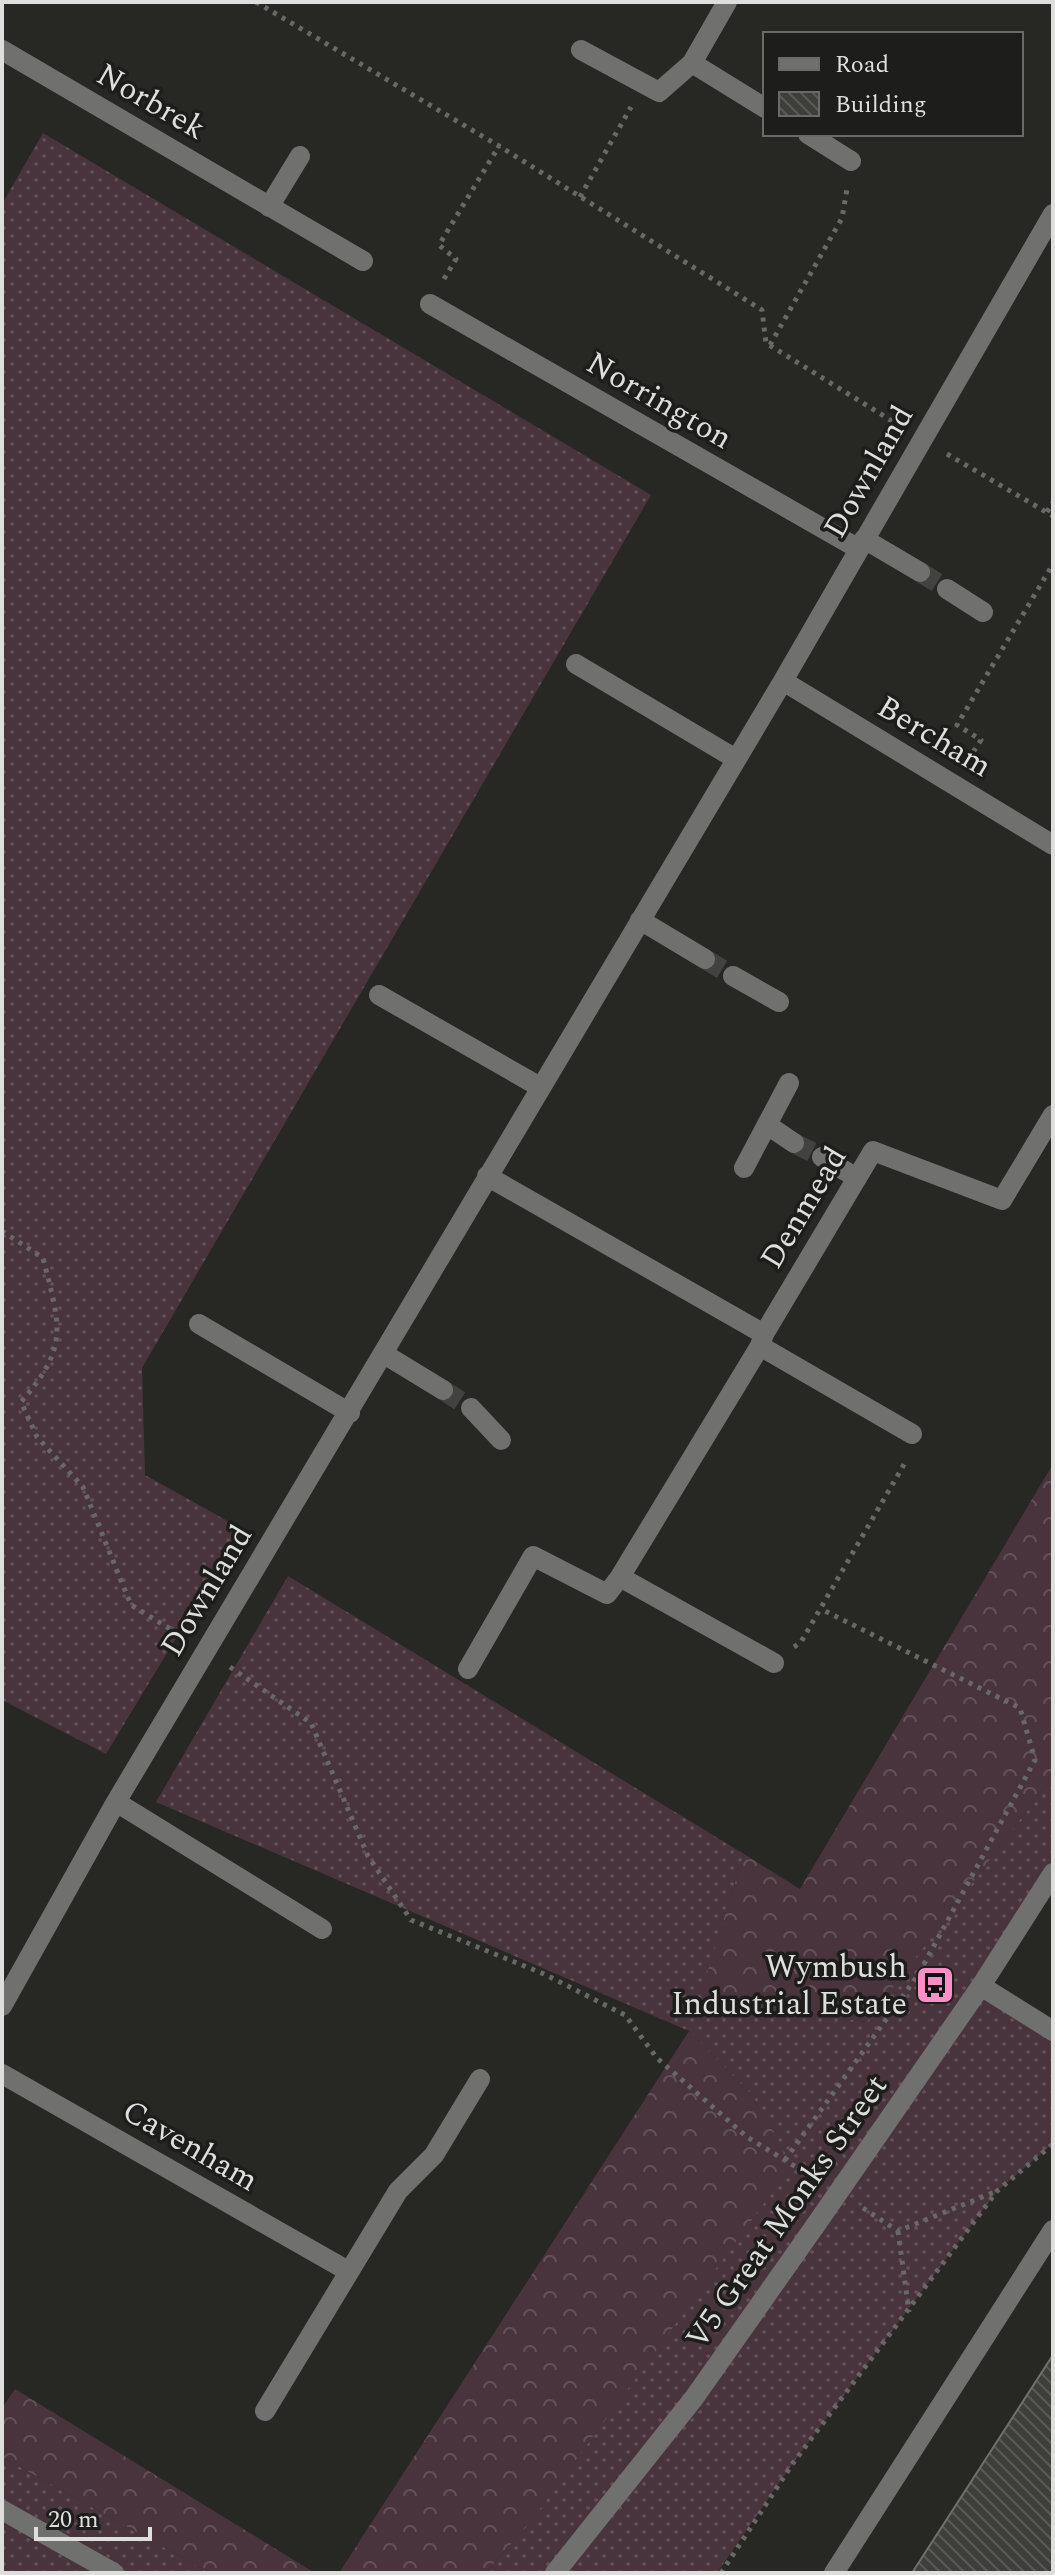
<svg xmlns="http://www.w3.org/2000/svg" width="1055" height="2575" viewBox="0 0 1055 2575" font-family="Spectral,serif">
<style>
.grass{fill:url(#grass-dots)}
.forest{fill:url(#forest-crowns)}
.building{fill:url(#building-back-hatch);stroke:#6f706c;stroke-width:2}
.lines{fill:none;stroke-linecap:round;stroke-linejoin:round}
.minor-tunnel{stroke:#424340;stroke-width:20;stroke-dasharray:20 10;stroke-linecap:butt}
.path{stroke:#686866;stroke-width:5;stroke-dasharray:4 6;stroke-linecap:butt}
.minor{stroke:#70706f;stroke-width:20}
.minor-bridge{stroke:#70706f;stroke-width:20}
.labels{text-anchor:middle;dominant-baseline:central;stroke-width:7;stroke-linejoin:round;paint-order:stroke}
.street-label{font-size:32px;fill:#dedfdd;stroke:#1d1e1b}
.poi-label{font-size:32px;fill:#dedfdd;stroke:#1d1e1b;text-anchor:end}
</style>
<defs>
<pattern id="grass-dots" width="8" height="8" patternUnits="userSpaceOnUse" patternTransform="scale(2)"><rect width="8" height="8" fill="#49343e"/><path d="M2 2h.1M6 6h.1" fill="none" stroke="#635159" stroke-width="1.8" stroke-linecap="round"/></pattern>
<pattern id="forest-crowns" width="20" height="18" patternUnits="userSpaceOnUse" patternTransform="scale(2)"><rect width="20" height="18" fill="#49343e"/><path d="M2 6a3 3 0 1 1 6 0M12 15a3 3 0 1 1 6 0" fill="none" stroke="#635159"/></pattern>
<pattern id="building-back-hatch" width="6" height="6" patternUnits="userSpaceOnUse" patternTransform="scale(2)"><rect width="6" height="6" fill="#3e3f3b"/><path d="M-1 5l2 2M0 0l6 6M5-1l2 2" fill="none" stroke="#595a57"/></pattern>
</defs>
<rect width="100%" height="100%" fill="#272724"/>
<path class="grass" d="M43,133L651,495L142,1368L145,1475L242,1529L106,1754L2,1700V204Z
M288,1576L744,1854L701,1996L866,2022L1053,1776V1873L982,1986L1053,2031V2144L997,2191L793,2463L717,2573H485L529,2524L753,2096L689,2031L156,1802Z
M2,2457L210,2573H2Z"/>
<path class="forest" d="M1053,1464V1776L867,2022L700,1996L744,1854L800,1889Z
M689,2031L753,2096L792,2165L529,2524L485,2573H339Z
M15,2389L315,2573H210L2,2457V2408Z"/>
<path class="building" d="M1053,2355V2573H912Z"/>
<g class="lines">
<path class="minor-tunnel" d="M920,572L947,589
M705,959L733,976
M794,1143L822,1157
M443,1390L471,1408"/>
<path class="path" d="M256,2L499,146L762,310L766,343L900,426
M580,197L631,107
M444,279L456,259L439,245L499,146
M770,345L842,218L847,189
M947,454L1053,516
M1047,512L1053,502
M968,760L981,740L957,725L1053,564
M2,1231L43,1258C60,1326 70,1346 21,1402L37,1437L83,1487L131,1605L182,1636
M794,1647L801,1642L906,1461
M230,1667L311,1723L368,1856L411,1920L544,1974L625,2015L657,2058L747,2137L814,2178
M785,2160L918,1975L1035,1760L1020,1708L821,1609
M863,2208L898,2231L997,2191
M898,2231L909,2312
M721,2573L793,2463L997,2191L1053,2144"/>
<path class="minor" d="M727,2L692,63L765,108
M2,50L363,261
M581,50L659,92L692,63
M808,134L851,161
M269,207L300,156
M430,304L859,549
M864,539L920,572
M947,589L983,612
M576,664L736,759
M783,681L1053,845
M640,920L705,959
M733,976L779,1002
M379,995L540,1087
M769,1126L794,1143
M822,1157L857,1178
M744,1168L789,1083
M487,1176L764,1334L873,1151L1002,1200L1053,1115
M199,1324L350,1413
M764,1334L760,1346L912,1434
M760,1346L620,1577L774,1663
M384,1354L443,1390
M471,1408L501,1440
M468,1669L533,1556L607,1594L620,1577
M116,1802L322,1929
M981,1986L1053,2031
M2,2006L116,1802L783,681L1053,214
M2,2074L348,2271
M878,2135L981,1986L1053,1873
M265,2411L398,2191L434,2155L480,2079
M2,2510L114,2573
M555,2573L694,2398L815,2226
M834,2573L1053,2230"/>
<path class="minor-bridge" d="M815,2226L878,2135"/>
</g>
<defs>
<symbol id="bus-square" viewBox="-11 -11 22 22"><rect x="-9" y="-9" width="18" height="18" rx="4" fill="#fa8fc7" stroke="#1d1e1b"/><path d="M-5-6H5V4H4V6H2V4H-2V6H-4V4H-5ZM-3.5-4V0h7V-4ZM-3.5 1.2v1.5H-2V1.2ZM2 1.2v1.5H3.5V1.2Z" fill="#111"/></symbol>
</defs>
<g fill-rule="evenodd">
<use href="#bus-square" x="913" y="1963" width="44" height="44"/>
</g>
<g class="labels">
<g class="street-label">
<text transform="translate(151 102) rotate(30)">Norbrek</text>
<text transform="translate(659 401) rotate(30)">Norrington</text>
<text transform="translate(869 472) rotate(-60)">Downland</text>
<text transform="translate(934 737) rotate(31)">Bercham</text>
<text transform="translate(804 1208) rotate(-59)">Denmead</text>
<text transform="translate(207 1591) rotate(-59)">Downland</text>
<text transform="translate(190 2146) rotate(30)">Cavenham</text>
<text transform="translate(787 2212) rotate(-55)">V5 Great Monks Street</text>
</g>
<g class="poi-label">
<text x="907" y="1967">Wymbush<tspan x="907" dy="37">Industrial Estate</tspan></text>
</g>
</g>
<rect width="1055" height="2575" fill="none" stroke="#dedfdd" stroke-width="8"/>
<rect x="763" y="32" width="260" height="104" fill="#1d1e1b" stroke="#6a6b69" stroke-width="2"/>
<rect x="779" y="58" width="40" height="12" fill="#70706f" stroke="#6a6b69" stroke-width="2"/>
<text x="835" y="72" font-size="24" fill="#dedfdd">Road</text>
<rect x="779" y="92" width="40" height="24" fill="url(#building-back-hatch)" stroke="#6a6b69" stroke-width="2"/>
<text x="835" y="112" font-size="24" fill="#dedfdd">Building</text>
<path d="M36 2527v12h114v-12" fill="none" stroke="#dedfdd" stroke-width="4"/>
<text x="48" y="2527" font-size="24" fill="#dedfdd" stroke="#1d1e1b" stroke-width="6" paint-order="stroke">20 m</text>
</svg>
